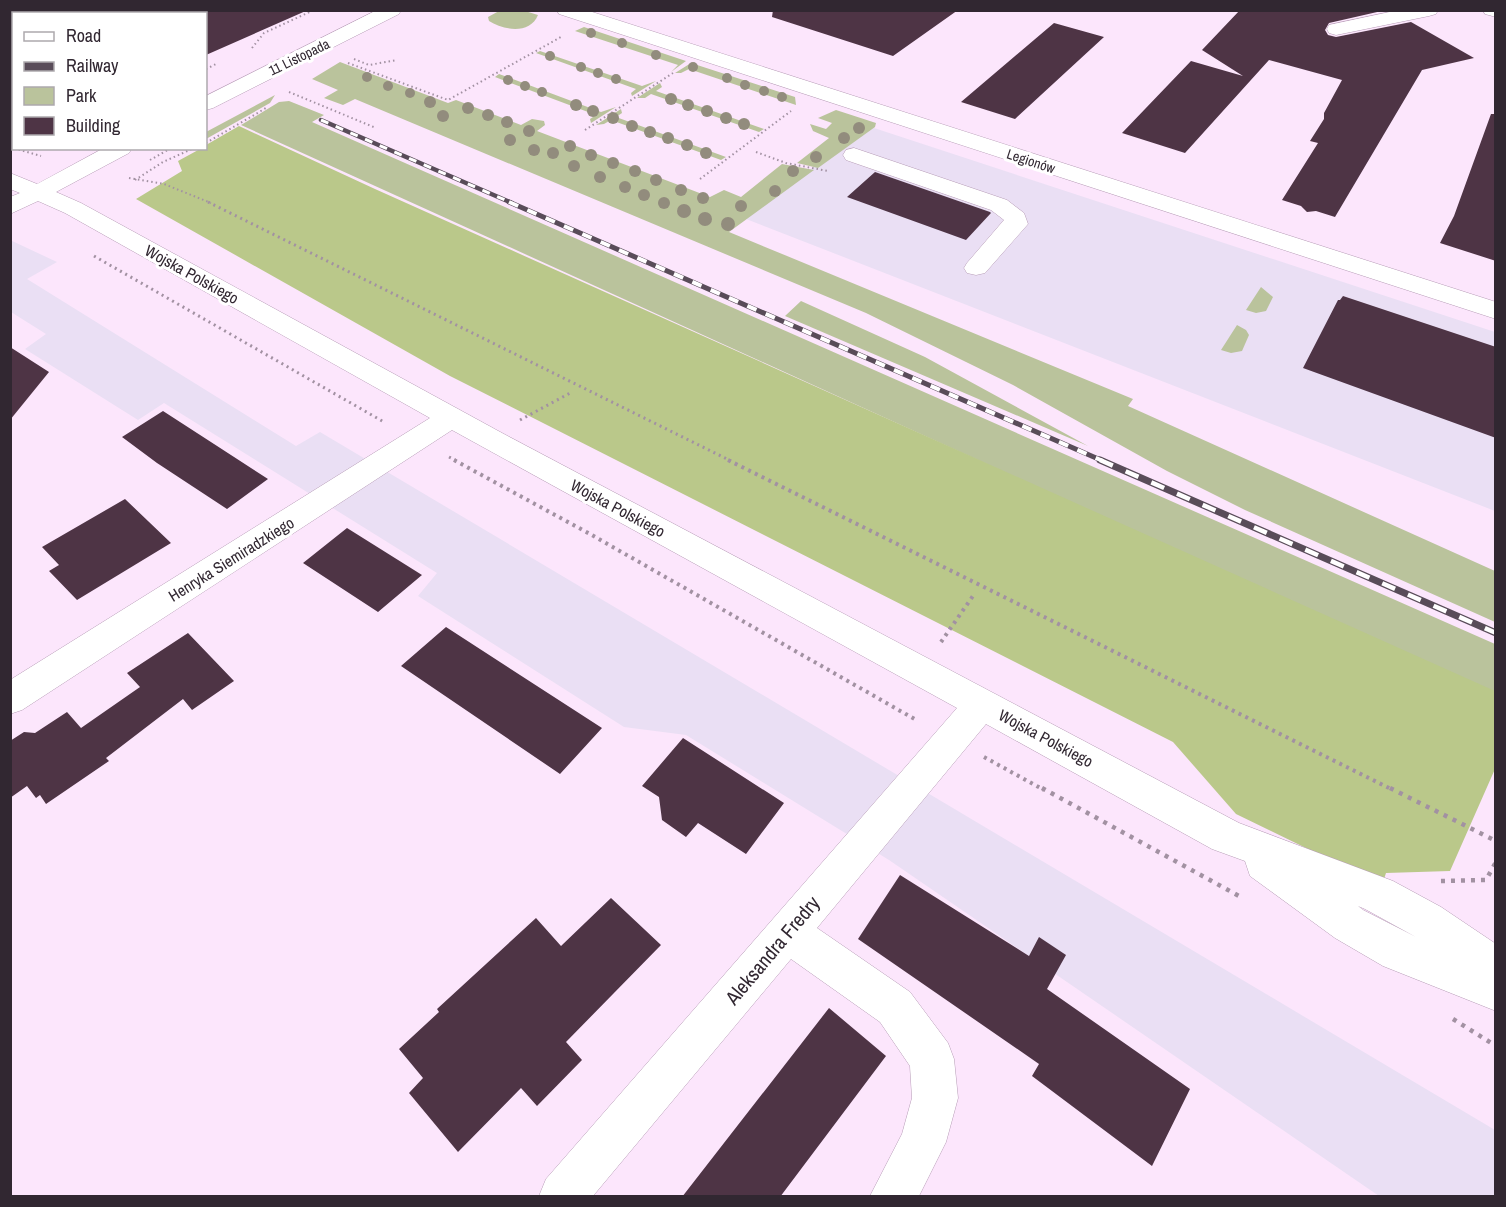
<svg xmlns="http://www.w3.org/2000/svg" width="1506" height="1207" viewBox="0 0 1506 1207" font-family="'Archivo Narrow',sans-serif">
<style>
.commercial{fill:#eadff4}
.green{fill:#bac39c}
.forest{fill:#bac88a}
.building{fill:#4e3445}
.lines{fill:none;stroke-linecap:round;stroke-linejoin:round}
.minor-casing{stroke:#b79db7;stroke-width:1}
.path-far3{stroke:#a291a2;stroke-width:2;stroke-dasharray:1.5 3;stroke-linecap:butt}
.path-far2{stroke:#a291a2;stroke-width:3;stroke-dasharray:2 4;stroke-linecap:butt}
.path-far1{stroke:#a291a2;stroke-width:4;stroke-dasharray:3 4.5;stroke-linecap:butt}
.path{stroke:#a291a2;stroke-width:4.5;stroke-dasharray:4 6;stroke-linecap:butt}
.minor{fill:#fff;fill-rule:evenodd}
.rail-far2-casing{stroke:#594c59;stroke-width:4.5}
.rail-far1-casing{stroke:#594c59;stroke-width:5}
.rail-casing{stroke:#594c59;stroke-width:7}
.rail-far2{stroke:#fff;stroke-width:3;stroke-dasharray:8;stroke-linecap:butt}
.rail-far1{stroke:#fff;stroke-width:4;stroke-dasharray:10;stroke-linecap:butt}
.rail{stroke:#fff;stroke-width:4.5;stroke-dasharray:14;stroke-linecap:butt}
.tree{fill:#928c7d}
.labels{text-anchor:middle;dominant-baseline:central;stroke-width:6;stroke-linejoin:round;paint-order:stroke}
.far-street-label{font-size:14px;fill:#312731;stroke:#fff}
.street-label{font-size:16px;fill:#312731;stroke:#fff}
.near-street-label{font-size:20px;fill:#312731;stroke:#fff}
</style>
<rect width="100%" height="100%" fill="#fce6fc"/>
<path class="commercial" d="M871,127L1495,332V511L741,217Z
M10,240L57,262L27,279L296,446L320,432L1495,1130V1196H1379L889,860L686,735L624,727L418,596L437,573L164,403L138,420L25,349L46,334L11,312Z"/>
<path class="green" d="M499,11H525L538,15C530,35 503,30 489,21L488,17Z
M584,27L686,61L671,72L678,65L575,31Z
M540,51L642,86L656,81L632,96L631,93L636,89L536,53Z
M340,62L448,103L456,100L521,125L532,119L544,121L545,125L537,131L710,197L724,190L741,197L782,164L814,170L729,232L1133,399L1128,406L1495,571V622L1245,510L1167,471L1013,385L866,313L355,99L343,105L324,98L338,90L312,79Z
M691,63L795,97L796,105L689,69L681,73H675Z
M499,74L601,112L616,107L591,123L590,119L596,115L495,77Z
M660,83L662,87L656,91L764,129L759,132L651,94L645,98H637Z
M275,95L270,103L206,139V132Z
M289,101L324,115L312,122L1495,644V695L241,125L279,102Z
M621,109L622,113L616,117L726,157L721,160L611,120L604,124L596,125Z
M836,110L876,123L875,127L818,168L797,163L829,138L813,131L810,124L826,129L832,123L818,118Z
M1261,287L1273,297L1266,311L1256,313L1246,310Z
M801,301L925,357L1088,446L785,316Z
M1237,325L1246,330L1249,335L1242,351L1231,353L1221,350Z"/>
<path class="forest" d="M239,126L375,189L1495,691V769L1450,871L1386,873L1382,885L1236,814L1173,742L450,376L136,199L182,171L178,161L200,149L206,148V145Z"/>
<path class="building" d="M206,10H308L206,55Z
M773,10H958L893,56L772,17Z
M1240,10H1386L1329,23L1325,30L1328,35L1336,37L1411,22L1474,58L1422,70L1335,217L1316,211L1307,212L1301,206L1282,200L1318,143L1310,141L1324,119V113L1342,80L1269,60L1185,153L1122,133L1191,61L1243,76L1202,50Z
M1054,23L1104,37L1015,119L961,102Z
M1491,114H1496V261L1440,243L1454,216Z
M875,172L990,212L991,213L966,240L847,197Z
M1343,296L1496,347V438L1303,368L1338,300H1340Z
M10,347L49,372L10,420Z
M163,411L214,444L268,479L227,509L157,463L122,437Z
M125,499L171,543L77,600L49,571L59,565L42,547Z
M347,528L422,575L378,612L303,563Z
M446,627L602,728L560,774L401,666Z
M188,633L234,681L192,710L183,699L106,758L109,761L46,804L40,795L36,798L27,786L10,798V741L24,732L35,733L67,712L81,728L140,687L127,673Z
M683,738L784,803L746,854L698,823L686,837L662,820L659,797L642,786Z
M900,875L1029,956L1039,937L1066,955L1047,989L1190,1089L1152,1166L1032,1076L1039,1064L858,939Z
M611,898L661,945L566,1042L582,1060L537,1106L521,1088L458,1152L409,1093L423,1078L399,1049L439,1012L437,1009L536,918L561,946Z
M829,1008L886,1056L780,1197H682Z"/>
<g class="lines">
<defs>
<path id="minor" d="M10,10H21L23,14H14V19H10Z
M50,10H74L72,14H48Z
M377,10H401L399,14L213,108L206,110V96Z
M557,10H586L1496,302V319L559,14Z
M1399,10H1438L1436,14L1429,16L1336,35L1329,33L1327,29L1329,25Z
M1483,10H1496V17L1485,14Z
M104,148H132L129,153L56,192L81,203L502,433L1239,823L1393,881L1441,907L1496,944V1011L1383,966L1335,938L1250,876L1245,861L1212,849L986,724L817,928L910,992L948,1043L954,1059L958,1098L946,1142L919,1196H870L902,1134L912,1098L910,1066L880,1022L791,959L593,1196H539L546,1179L957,708L452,430L22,710L10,714V680L430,418L65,213L38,201L10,214V197L20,193L10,189V173L37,184ZM1358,906L1365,909L1416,937L1363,910Z
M854,148L1007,200L1024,213L1028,224L985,273L976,275L967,273L964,268L967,263L1004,220L991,210L846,160L843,155L846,150Z"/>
</defs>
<use href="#minor" class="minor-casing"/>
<path class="path-far3" d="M252,48L264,33L314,10
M354,59L369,65L397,60
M348,63L448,100L561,37
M206,69L216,64
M289,92L376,128
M585,130L673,73
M206,143L266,108
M10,147L41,156
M756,152L786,163L828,171
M150,160L171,148
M129,178L164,184L211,203
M700,179L791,111
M135,180L163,162L194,148"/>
<path class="path-far2" d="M208,202L731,461
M94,256L384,422
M520,420L572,392
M449,457L457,461"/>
<path class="path-far1" d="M454,460L590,534L918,721
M728,460L1393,790
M941,642L975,593
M984,757L1044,790"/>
<path class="path" d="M1042,788L1239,896
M1390,788L1496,841
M1441,881L1486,880L1496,862
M1453,1019L1496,1046"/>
<use href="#minor" class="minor"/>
<defs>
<path id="rail-far2" d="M321,120L512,203"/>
<path id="rail-far1" d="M509,202L1103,461"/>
<path id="rail" d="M1100,460L1496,633"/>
</defs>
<use href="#rail-far2" class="rail-far2-casing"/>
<use href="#rail-far1" class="rail-far1-casing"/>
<use href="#rail" class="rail-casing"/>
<use href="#rail-far2" class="rail-far2"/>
<use href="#rail-far1" class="rail-far1"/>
<use href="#rail" class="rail"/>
</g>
<g class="tree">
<circle cx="591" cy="33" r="5"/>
<circle cx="622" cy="43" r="5"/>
<circle cx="656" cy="55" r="5"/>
<circle cx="550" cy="56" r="5"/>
<circle cx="581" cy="67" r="5"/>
<circle cx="693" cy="67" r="5"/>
<circle cx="598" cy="73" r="5"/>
<circle cx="367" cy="77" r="5"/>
<circle cx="727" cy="78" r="5"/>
<circle cx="616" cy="79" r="5"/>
<circle cx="508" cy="80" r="5"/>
<circle cx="745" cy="85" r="5"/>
<circle cx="388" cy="86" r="5"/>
<circle cx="525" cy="86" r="5"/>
<circle cx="764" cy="91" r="5"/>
<circle cx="542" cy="92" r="5"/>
<circle cx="410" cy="93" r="5"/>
<circle cx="782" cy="97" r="5"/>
<circle cx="671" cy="99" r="6"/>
<circle cx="430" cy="102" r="6"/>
<circle cx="576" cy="105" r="6"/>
<circle cx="688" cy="105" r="6"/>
<circle cx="468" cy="108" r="6"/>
<circle cx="593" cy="111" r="6"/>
<circle cx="707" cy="111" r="6"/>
<circle cx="488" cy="115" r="6"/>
<circle cx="443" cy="116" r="6"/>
<circle cx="613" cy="118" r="6"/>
<circle cx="726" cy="118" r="6"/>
<circle cx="507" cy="122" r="6"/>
<circle cx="744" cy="124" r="6"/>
<circle cx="632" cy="126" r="6"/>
<circle cx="859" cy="128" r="6"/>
<circle cx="529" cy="131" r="6"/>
<circle cx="650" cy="132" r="6"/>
<circle cx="668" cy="138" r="6"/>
<circle cx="844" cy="138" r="6"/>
<circle cx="510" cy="140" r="6"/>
<circle cx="687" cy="145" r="6"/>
<circle cx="570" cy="146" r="6"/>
<circle cx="534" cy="150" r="6"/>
<circle cx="553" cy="153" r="6"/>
<circle cx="706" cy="153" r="6"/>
<circle cx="591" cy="155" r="6"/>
<circle cx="816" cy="157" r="6"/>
<circle cx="613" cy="163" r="6"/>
<circle cx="574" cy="166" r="6"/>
<circle cx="635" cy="171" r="6"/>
<circle cx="793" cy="171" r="6"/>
<circle cx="600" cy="177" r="6"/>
<circle cx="656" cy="180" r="6"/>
<circle cx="625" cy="187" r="6"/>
<circle cx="681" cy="190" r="6"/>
<circle cx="775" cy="191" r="6"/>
<circle cx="644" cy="195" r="6"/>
<circle cx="703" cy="198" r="6"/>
<circle cx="664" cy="203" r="6"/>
<circle cx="741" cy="206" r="6"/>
<circle cx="684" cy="211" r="7"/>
<circle cx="705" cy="219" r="7"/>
<circle cx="728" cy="224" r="7"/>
</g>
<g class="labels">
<g class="far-street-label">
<text transform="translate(299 57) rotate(-26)">11 Listopada</text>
<text transform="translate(1031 161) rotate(18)">Legionów</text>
</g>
<g class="street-label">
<text transform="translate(192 274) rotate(29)">Wojska Polskiego</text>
<text transform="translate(618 508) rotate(28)">Wojska Polskiego</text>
<text transform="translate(231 559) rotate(-32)">Henryka Siemiradzkiego</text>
<text transform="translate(1046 738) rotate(28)">Wojska Polskiego</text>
</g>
<g class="near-street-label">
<text transform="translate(772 950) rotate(-50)">Aleksandra Fredry</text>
</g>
</g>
<rect width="1506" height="1207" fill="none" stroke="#312731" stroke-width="24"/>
<rect x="12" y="12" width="195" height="138" fill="#ffffff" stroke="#ada9ad" stroke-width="1.5"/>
<rect x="24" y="32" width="30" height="9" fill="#ffffff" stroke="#ada9ad" stroke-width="1.5"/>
<text x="66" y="42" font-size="18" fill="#312731">Road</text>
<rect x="24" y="62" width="30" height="9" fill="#594c59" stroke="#ada9ad" stroke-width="1.5"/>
<text x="66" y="72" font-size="18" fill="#312731">Railway</text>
<rect x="24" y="87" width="30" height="18" fill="#bac39c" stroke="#ada9ad" stroke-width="1.5"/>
<text x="66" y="102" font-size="18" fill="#312731">Park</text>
<rect x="24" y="117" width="30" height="18" fill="#4e3445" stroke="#ada9ad" stroke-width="1.5"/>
<text x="66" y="132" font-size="18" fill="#312731">Building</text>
</svg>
